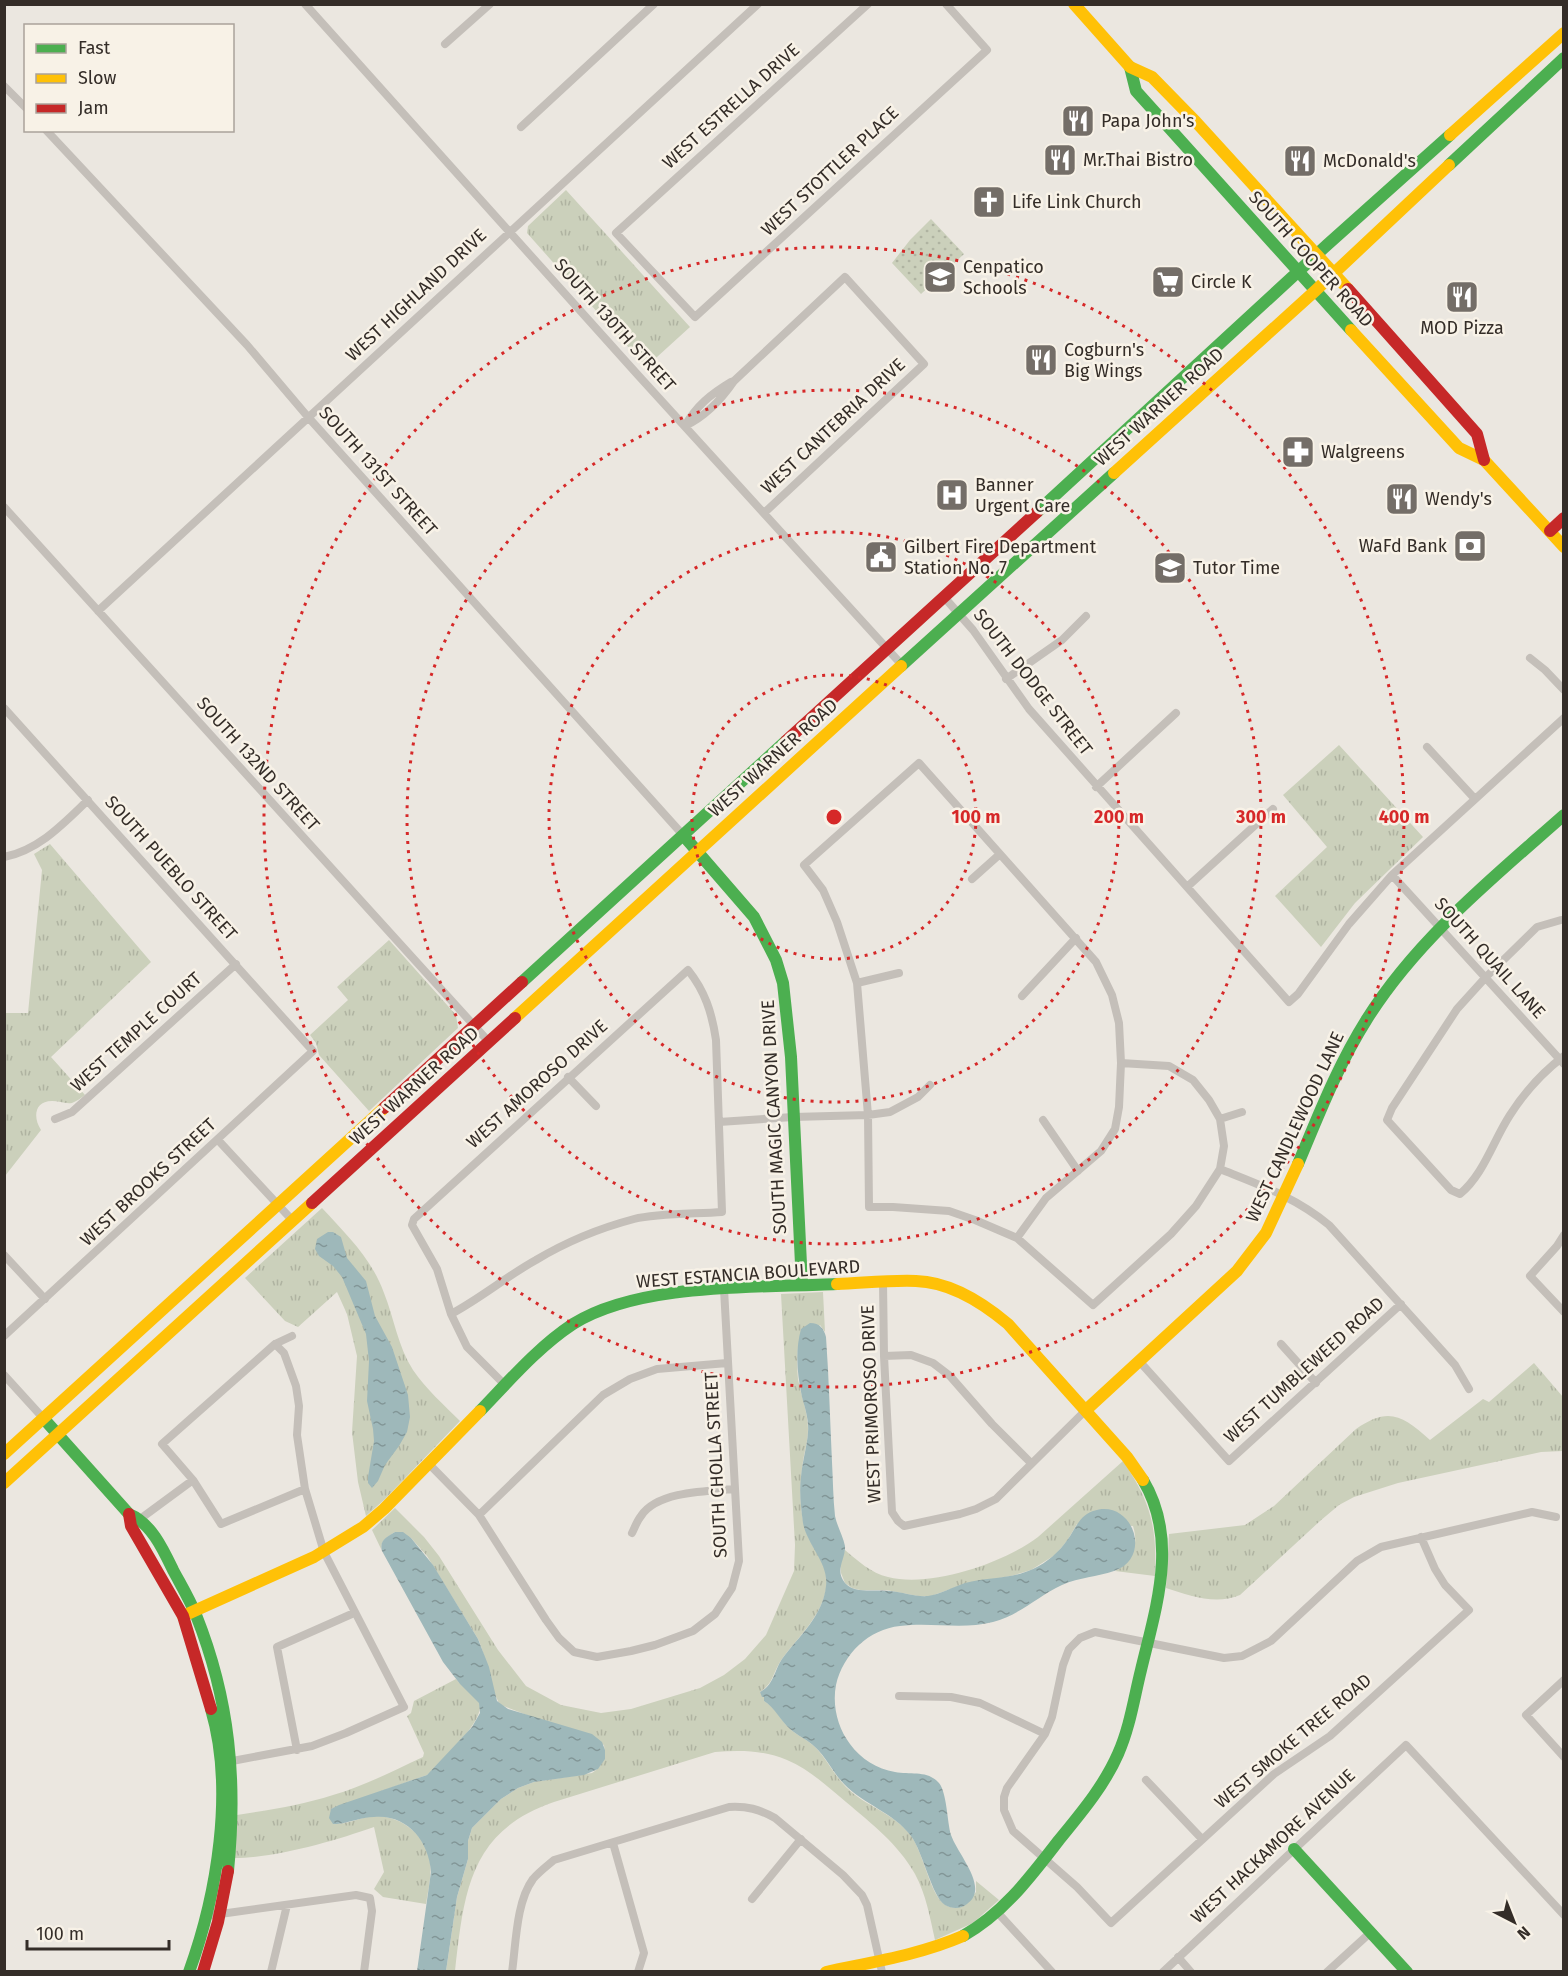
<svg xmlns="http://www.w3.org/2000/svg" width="1568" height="1976" viewBox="0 0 1568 1976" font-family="'Fira Sans',sans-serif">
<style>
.grass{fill:url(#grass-dots)}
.park{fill:url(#park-tufts)}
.water{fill:url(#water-ripples)}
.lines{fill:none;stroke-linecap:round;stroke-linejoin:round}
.street{stroke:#c4bfb9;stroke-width:8}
.fast{stroke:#4caf50;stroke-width:12}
.slow{stroke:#ffc107;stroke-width:12}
.jam{stroke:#c62828;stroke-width:12}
.ring{fill:none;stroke:#d62828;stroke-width:3;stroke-dasharray:3 6}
.labels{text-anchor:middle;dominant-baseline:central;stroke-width:5;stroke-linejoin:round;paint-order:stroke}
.street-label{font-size:18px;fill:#342d28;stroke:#f8f2e7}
.poi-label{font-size:18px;fill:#342d28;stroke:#f8f2e7;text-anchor:start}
.centre{fill:#d62828;stroke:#f8f2e7;stroke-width:3}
.ring-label{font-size:18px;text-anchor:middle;font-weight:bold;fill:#d62828;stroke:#f8f2e7;stroke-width:5;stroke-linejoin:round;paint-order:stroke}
</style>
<defs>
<pattern id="grass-dots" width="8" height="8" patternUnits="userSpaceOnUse" patternTransform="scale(1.5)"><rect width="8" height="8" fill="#cbd0bb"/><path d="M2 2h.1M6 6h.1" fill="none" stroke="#afb3a1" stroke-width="1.8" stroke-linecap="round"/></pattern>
<pattern id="park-tufts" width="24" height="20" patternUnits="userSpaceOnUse" patternTransform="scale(1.5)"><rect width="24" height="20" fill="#cbd0bb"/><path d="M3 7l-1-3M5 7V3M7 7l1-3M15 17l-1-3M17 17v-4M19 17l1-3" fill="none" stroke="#afb3a1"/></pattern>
<pattern id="water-ripples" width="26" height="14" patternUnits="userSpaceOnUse" patternTransform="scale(1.5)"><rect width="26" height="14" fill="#9eb8ba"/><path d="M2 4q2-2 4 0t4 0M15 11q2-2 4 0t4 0" fill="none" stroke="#829697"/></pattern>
</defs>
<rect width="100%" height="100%" fill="#ebe7e0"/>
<path class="grass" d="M931,219L964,254L949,268L946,266L931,280L933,283L921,294L892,263L910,240Z"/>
<path class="park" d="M566,190L690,327L646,367L527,233L528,226Z
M1339,745L1423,837L1355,903L1321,947L1275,896L1327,847L1283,795Z
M50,844L151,962L51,1057L85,1095C81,1098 77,1101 72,1103C65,1104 59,1101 52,1101C34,1101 33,1118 41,1130L5,1176V1013H28L42,870L34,854Z
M389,940L456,1015L458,1028L369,1111L319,1055L316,1043L310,1035L348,1000L337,987Z
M322,1208C346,1234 372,1259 384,1293C394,1318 398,1347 413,1370C426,1389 444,1405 460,1421L385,1499L366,1516L358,1482L352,1432L357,1356L347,1314L337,1292L298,1327L285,1321L245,1278Z
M823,1292L825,1332L820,1325L798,1347C797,1357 797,1369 798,1379C801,1396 808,1412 808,1429C808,1440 805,1450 803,1461C800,1482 799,1504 804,1525C808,1545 829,1563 827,1584C823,1617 797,1637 780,1662C773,1673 773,1684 760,1692L764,1697V1701C776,1708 780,1719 789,1728C796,1735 807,1739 815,1747C827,1759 834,1775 846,1787C866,1807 895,1813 912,1837C923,1854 931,1894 943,1903C950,1909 957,1908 965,1905L976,1892V1881L999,1900L973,1923L935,1940C930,1918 926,1894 915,1874C898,1844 872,1824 846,1802C828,1787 809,1769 787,1760C763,1750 740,1750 715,1752L554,1802C469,1831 464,1893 455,1971H446L457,1897L468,1859V1841L472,1828L501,1799L518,1788L534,1782L592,1773C602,1767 606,1757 604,1745L501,1705C492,1696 486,1655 478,1639L427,1556L411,1538L395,1532C387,1537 379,1541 382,1551L372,1530L395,1508L424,1537L439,1556L498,1650L526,1686L561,1705L601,1713L631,1709L700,1688L724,1675L745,1659L766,1635L794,1571L795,1545L781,1294Z
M1534,1363L1563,1397V1451L1541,1452L1398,1483L1354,1497L1339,1505L1320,1521L1240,1595C1216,1605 1190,1596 1166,1588L1169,1534L1245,1525L1274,1506L1356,1429C1389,1406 1403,1416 1430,1440L1483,1399L1489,1402Z
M1123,1461C1151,1502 1157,1527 1155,1576L1115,1571C1133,1562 1139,1545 1133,1526L1077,1524L1067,1541L1055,1555L1031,1570L1011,1576L965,1584L931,1596H918L886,1590H860L852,1588L845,1583L841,1573L840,1563L845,1550C858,1561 871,1573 888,1577C931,1588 1004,1563 1038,1537Z
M456,1679C462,1687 474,1693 479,1702C487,1719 444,1757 433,1770L427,1775L331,1809L333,1824C347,1825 360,1817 374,1816C400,1815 427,1835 430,1862C432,1876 428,1890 426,1904L383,1897L374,1889L384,1872L374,1827C334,1841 276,1858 234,1858L237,1815C269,1810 302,1805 333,1795C364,1786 393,1771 423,1757L424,1753L407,1716L411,1713L414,1701Z"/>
<path class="water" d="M328,1232H333L341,1237L347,1258L366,1281L375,1316L392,1347L408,1395L410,1417L407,1432L399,1446L385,1465L378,1481L372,1488L368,1483V1477L374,1441L373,1429L367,1401L369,1361L366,1334L342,1277L333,1266L319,1256L315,1249L317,1239Z
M810,1323C820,1323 824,1329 826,1337C829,1379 830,1420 832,1462C833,1480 833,1498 835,1516C837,1526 843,1536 845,1546C846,1559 834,1570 845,1583C849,1587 853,1589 859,1590C869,1591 880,1590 890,1591C903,1592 915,1597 928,1596C941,1594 953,1587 965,1583C988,1577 1012,1579 1033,1569C1048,1562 1059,1552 1068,1539C1076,1528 1079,1516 1093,1511C1132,1497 1154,1558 1114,1571C1097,1577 1080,1577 1062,1585C1038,1596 1020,1615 993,1622C962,1630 932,1622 900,1626C869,1629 843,1654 836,1685C832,1706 838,1728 850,1744C861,1759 877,1769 895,1772C911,1775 928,1770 939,1783C947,1793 947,1821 951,1835C958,1855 990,1888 967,1904C961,1909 952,1909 945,1905C932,1897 923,1852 911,1836C893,1812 864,1805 844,1784C833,1773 827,1758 815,1747C808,1740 798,1736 790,1729C780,1720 775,1708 764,1701V1697H762L760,1692C774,1685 774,1671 782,1659C799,1636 823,1616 826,1586C829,1563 807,1545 803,1523C801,1508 799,1492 801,1477C802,1462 807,1447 808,1432C809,1420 805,1408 802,1397C797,1374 795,1351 801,1329Z
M395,1532H403L411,1538L433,1565L478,1639L489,1667L497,1701L508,1709L592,1734L602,1742L605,1750V1759L598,1769L584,1775L534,1782L518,1788L501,1799L472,1828L468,1841V1859L457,1897L446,1971H417L431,1872C429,1841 407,1814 374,1817C361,1817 349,1823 337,1824H333L329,1818L331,1809L339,1805L427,1775L472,1727L480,1713L479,1703L460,1684L443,1662L382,1551C379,1540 387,1537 395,1532Z"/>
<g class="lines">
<path class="street" d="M305,4L637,374L902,665
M868,4L616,233L695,317L987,50L946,4
M445,44L490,4
M4,86L26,108
M521,127L654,4
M46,130L247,345L308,417L683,835
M685,426C706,416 721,400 734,381L845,277L924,364L764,513
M685,426C696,406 711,394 731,382
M4,507L489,1042
M944,597L973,630L1029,709L1289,1002L1298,994L1349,924L1392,875L1564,718
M98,611L758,4
M1530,658L1545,670L1564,690
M1006,679L1062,640L1086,616
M4,708L313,1051L4,1336
M1427,747L1475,799
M919,763L1096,962L1112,995L1119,1023L1121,1063L1169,1066L1193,1080L1209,1100L1220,1119L1224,1146L1220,1169L1196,1206L1171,1234L1093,1305L1017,1238L975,1220L949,1211L893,1207H869L868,1115L857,983L837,922L823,890L804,865Z
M1096,787L1176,713
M4,857C39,850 63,824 88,800
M1392,875L1564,1064
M972,879L1000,854
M1187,887L1273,809
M1561,920L1537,927L1486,977L1457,1009L1392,1108L1387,1120L1451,1190L1460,1194C1484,1174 1493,1141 1510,1115C1524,1093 1543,1072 1564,1056
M857,983L899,973
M1022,996L1076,938
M568,1077L596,1106
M55,1119L72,1112L236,964
M1220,1119L1242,1112
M1043,1120L1078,1171
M719,1122L793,1117L868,1115L890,1112L918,1097L930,1085
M218,1140L293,1221
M1220,1169C1260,1185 1295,1197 1329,1225L1455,1365L1469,1389
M1564,1235L1557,1246L1530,1276L1564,1312
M1017,1238L1046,1198L1101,1151L1115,1129L1119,1107L1121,1063
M4,1255L45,1299
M883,1282L884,1356L892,1512L898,1521L904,1526L960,1514L976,1509L996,1499L1086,1410
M451,1314C481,1298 507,1276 536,1260C566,1242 600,1228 634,1219C658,1213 696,1214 722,1212L716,1040C712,1013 705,991 688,970L414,1219L412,1225L437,1269L451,1314L467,1347L505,1385
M292,1336L275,1344L162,1444L193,1480L221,1524L305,1489
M1281,1344L1316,1383
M884,1356L911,1355L933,1363L950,1376L992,1424L1031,1463
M1140,1362L1229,1461L1401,1304
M4,1375L44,1419
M429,1464L479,1515L546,1620L559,1638L574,1652L597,1657L631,1651L655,1645L693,1631L715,1614L732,1588L739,1561L724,1289
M479,1515L603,1395L630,1379L657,1369L727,1363
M136,1522L193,1480
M632,1533C635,1527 637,1521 641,1516C657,1491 708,1491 734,1489
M1421,1537L1435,1569L1445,1585L1469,1610L1330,1736L1274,1774L1111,1923L1077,1887L1013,1831L1004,1810V1797L1007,1788L1045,1734L1052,1717L1063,1665L1069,1649L1080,1638L1095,1632L1224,1658L1242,1656L1271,1641L1357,1561L1381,1547L1532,1512L1556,1517
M1564,1680L1526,1715L1564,1757
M899,1696L951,1697L980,1703L1045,1734
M297,1750L277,1647L354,1613
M227,1762L312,1746L346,1733L404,1707L324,1552L305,1489L297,1435L299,1406L296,1386L284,1353L275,1344
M1146,1780L1202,1839
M613,1843L644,1953L638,1972
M752,1899L801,1839
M998,1913L1052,1972
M206,1916L356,1895L370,1898L372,1911L364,1972
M1178,1957L1191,1972
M271,1972L287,1905
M512,1972C516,1944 516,1902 533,1879C539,1872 547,1866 554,1860L729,1807C747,1806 759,1809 775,1818L843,1875L862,1895L867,1905L882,1972
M1163,1972L1406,1745L1564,1915
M1327,1972L1371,1932"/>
<path class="fast" d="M1130,67L1136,91L1351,330
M1449,165L1564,58
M1037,512L1327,245L1450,135
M901,666L1114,473
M683,835L754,917L776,960L783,983L791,1057L802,1285
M522,982L786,741
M1298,1164C1319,1114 1338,1065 1367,1019C1417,939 1494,877 1564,815
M480,1411C509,1381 538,1347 573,1324C640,1282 759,1288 837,1284
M44,1419L129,1514C151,1523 163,1549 173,1570C181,1585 190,1600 196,1615C230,1700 237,1781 228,1871
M1294,1849L1407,1972
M963,1936C1004,1913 1031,1876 1059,1840C1081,1813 1104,1786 1118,1754C1130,1727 1134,1698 1141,1670C1156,1607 1179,1540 1143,1480
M189,1972C217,1895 235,1790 211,1709"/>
<path class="slow" d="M1074,4L1130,67L1152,77L1196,122L1348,289
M1450,135L1564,33
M1351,330L1459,448L1484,460L1564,547
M1114,473L1315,291L1449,165
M515,1018L901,666
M837,1284C863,1283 890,1280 916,1281C951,1282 983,1303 1008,1324L1127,1457L1143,1480
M1086,1410L1237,1271L1266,1233L1298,1164
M4,1454L384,1108
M4,1483L312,1203
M183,1616L314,1557L363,1527L384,1509L480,1411
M826,1972C872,1962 919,1955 963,1936"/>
<path class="jam" d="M1348,289L1477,434L1484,460
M1550,531L1564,518
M786,741L1037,512
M384,1108L522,982
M312,1203L515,1018
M129,1514L131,1526L183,1616L211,1709
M203,1972L218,1922L228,1871"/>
</g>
<g class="ring">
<circle cx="834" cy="817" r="142"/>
<circle cx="834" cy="817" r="285"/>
<circle cx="834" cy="817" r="427"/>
<circle cx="834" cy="817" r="570"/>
</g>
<defs>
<symbol id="restaurant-square" viewBox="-11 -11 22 22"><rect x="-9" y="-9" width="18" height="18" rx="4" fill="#746e68" stroke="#f8f2e7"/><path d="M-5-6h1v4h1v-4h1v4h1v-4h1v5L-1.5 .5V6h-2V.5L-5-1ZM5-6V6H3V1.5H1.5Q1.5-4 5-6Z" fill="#fff"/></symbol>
<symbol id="church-square" viewBox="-11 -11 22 22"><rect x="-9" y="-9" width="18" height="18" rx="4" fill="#746e68" stroke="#f8f2e7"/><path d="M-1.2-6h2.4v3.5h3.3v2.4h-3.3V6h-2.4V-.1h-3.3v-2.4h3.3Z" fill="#fff"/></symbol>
<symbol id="school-square" viewBox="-11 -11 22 22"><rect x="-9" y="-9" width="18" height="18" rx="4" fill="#746e68" stroke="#f8f2e7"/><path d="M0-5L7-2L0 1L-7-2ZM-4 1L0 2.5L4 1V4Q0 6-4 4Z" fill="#fff"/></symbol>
<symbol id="supermarket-square" viewBox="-11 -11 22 22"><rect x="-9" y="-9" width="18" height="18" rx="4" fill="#746e68" stroke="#f8f2e7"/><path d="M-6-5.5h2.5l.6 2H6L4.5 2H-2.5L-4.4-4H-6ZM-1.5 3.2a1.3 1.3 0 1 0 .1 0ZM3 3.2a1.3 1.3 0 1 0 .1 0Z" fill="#fff"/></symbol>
<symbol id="pharmacy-square" viewBox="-11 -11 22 22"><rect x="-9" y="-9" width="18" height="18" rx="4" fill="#746e68" stroke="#f8f2e7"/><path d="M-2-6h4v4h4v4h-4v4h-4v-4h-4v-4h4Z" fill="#fff"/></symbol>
<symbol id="hospital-square" viewBox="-11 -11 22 22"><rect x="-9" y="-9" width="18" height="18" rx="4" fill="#746e68" stroke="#f8f2e7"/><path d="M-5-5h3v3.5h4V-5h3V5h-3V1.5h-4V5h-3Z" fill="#fff"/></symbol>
<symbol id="bank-square" viewBox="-11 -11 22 22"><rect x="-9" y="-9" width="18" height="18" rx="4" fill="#746e68" stroke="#f8f2e7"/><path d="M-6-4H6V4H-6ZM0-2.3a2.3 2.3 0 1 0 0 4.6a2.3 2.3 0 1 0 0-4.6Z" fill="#fff"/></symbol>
<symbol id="civic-square" viewBox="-11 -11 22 22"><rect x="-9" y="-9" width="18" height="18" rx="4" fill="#746e68" stroke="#f8f2e7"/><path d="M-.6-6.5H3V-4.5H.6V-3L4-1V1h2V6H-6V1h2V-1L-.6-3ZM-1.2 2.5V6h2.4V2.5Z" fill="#fff"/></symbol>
</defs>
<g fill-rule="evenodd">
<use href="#restaurant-square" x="1059" y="102" width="38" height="38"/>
<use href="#restaurant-square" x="1041" y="141" width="38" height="38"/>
<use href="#restaurant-square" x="1281" y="142" width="38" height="38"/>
<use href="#church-square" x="970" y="183" width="38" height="38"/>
<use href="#school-square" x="921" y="258" width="38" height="38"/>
<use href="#supermarket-square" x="1149" y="263" width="38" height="38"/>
<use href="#restaurant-square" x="1443" y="278" width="38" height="38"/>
<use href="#restaurant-square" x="1022" y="341" width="38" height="38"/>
<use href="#pharmacy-square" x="1279" y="433" width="38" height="38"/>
<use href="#hospital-square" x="933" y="476" width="38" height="38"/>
<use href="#restaurant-square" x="1383" y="480" width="38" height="38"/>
<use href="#bank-square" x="1451" y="527" width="38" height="38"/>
<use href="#civic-square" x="862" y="538" width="38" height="38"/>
<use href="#school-square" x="1151" y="549" width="38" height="38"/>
</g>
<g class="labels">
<g class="street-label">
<text transform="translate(731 106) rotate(-42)">WEST ESTRELLA DRIVE</text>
<text transform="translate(830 171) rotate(-43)">WEST STOTTLER PLACE</text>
<text transform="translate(1311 259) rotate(48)">SOUTH COOPER ROAD</text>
<text transform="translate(416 295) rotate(-43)">WEST HIGHLAND DRIVE</text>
<text transform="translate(615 325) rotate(48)">SOUTH 130TH STREET</text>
<text transform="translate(1159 407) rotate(-42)">WEST WARNER ROAD</text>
<text transform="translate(833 426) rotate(-43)">WEST CANTEBRIA DRIVE</text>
<text transform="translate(378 471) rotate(48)">SOUTH 131ST STREET</text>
<text transform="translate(1033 682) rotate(52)">SOUTH DODGE STREET</text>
<text transform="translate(773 758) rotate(-42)">WEST WARNER ROAD</text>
<text transform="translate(258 764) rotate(48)">SOUTH 132ND STREET</text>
<text transform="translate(171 868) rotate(48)">SOUTH PUEBLO STREET</text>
<text transform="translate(1490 958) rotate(48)">SOUTH QUAIL LANE</text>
<text transform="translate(136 1032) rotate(-42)">WEST TEMPLE COURT</text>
<text transform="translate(537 1084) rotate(-42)">WEST AMOROSO DRIVE</text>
<text transform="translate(414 1086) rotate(-42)">WEST WARNER ROAD</text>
<text transform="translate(774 1117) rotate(-93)">SOUTH MAGIC CANYON DRIVE</text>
<text transform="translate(1295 1127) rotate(-65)">WEST CANDLEWOOD LANE</text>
<text transform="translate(148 1182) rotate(-43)">WEST BROOKS STREET</text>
<text transform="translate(748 1274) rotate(-4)">WEST ESTANCIA BOULEVARD</text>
<text transform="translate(1304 1370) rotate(-42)">WEST TUMBLEWEED ROAD</text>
<text transform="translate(871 1404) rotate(-92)">WEST PRIMOROSO DRIVE</text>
<text transform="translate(716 1465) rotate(-93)">SOUTH CHOLLA STREET</text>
<text transform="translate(1293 1741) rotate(-40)">WEST SMOKE TREE ROAD</text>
<text transform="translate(1273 1846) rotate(-43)">WEST HACKAMORE AVENUE</text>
</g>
<g class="poi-label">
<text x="1101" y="121">Papa John's</text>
<text x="1083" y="160">Mr.Thai Bistro</text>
<text x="1323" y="161">McDonald's</text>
<text x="1012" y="202">Life Link Church</text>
<text x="963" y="267">Cenpatico<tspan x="963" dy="21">Schools</tspan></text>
<text x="1191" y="282">Circle K</text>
<text x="1462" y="328" text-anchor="middle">MOD Pizza</text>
<text x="1064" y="350">Cogburn's<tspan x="1064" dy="21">Big Wings</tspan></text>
<text x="1321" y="452">Walgreens</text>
<text x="975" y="485">Banner<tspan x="975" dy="21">Urgent Care</tspan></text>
<text x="1425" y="499">Wendy's</text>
<text x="1447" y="546" text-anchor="end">WaFd Bank</text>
<text x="904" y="547">Gilbert Fire Department<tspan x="904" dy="21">Station No. 7</tspan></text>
<text x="1193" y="568">Tutor Time</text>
</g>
</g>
<circle cx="834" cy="817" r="9" class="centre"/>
<g class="ring-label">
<text x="976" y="823">100 m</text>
<text x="1119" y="823">200 m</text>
<text x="1261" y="823">300 m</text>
<text x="1404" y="823">400 m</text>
</g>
<rect width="1568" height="1976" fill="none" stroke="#342d28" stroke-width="12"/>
<rect x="24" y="24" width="210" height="108" fill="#f8f2e7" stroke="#aaa39b" stroke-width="1.5"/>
<rect x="36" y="44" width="30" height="9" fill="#4caf50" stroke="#aaa39b" stroke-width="1.5"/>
<text x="78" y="54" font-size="18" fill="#342d28">Fast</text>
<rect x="36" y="74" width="30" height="9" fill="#ffc107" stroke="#aaa39b" stroke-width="1.5"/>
<text x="78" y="84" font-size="18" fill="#342d28">Slow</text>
<rect x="36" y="104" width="30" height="9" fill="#c62828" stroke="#aaa39b" stroke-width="1.5"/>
<text x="78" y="114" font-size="18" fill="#342d28">Jam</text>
<g transform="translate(1514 1922) rotate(138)" stroke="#f8f2e7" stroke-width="4.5" paint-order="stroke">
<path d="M0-4.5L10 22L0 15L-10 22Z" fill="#342d28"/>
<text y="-9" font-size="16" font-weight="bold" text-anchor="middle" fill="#342d28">N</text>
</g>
<path d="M27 1940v9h142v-9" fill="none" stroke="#342d28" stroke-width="3"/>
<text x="36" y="1940" font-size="18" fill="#342d28" stroke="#f8f2e7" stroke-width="4.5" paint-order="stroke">100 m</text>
</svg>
